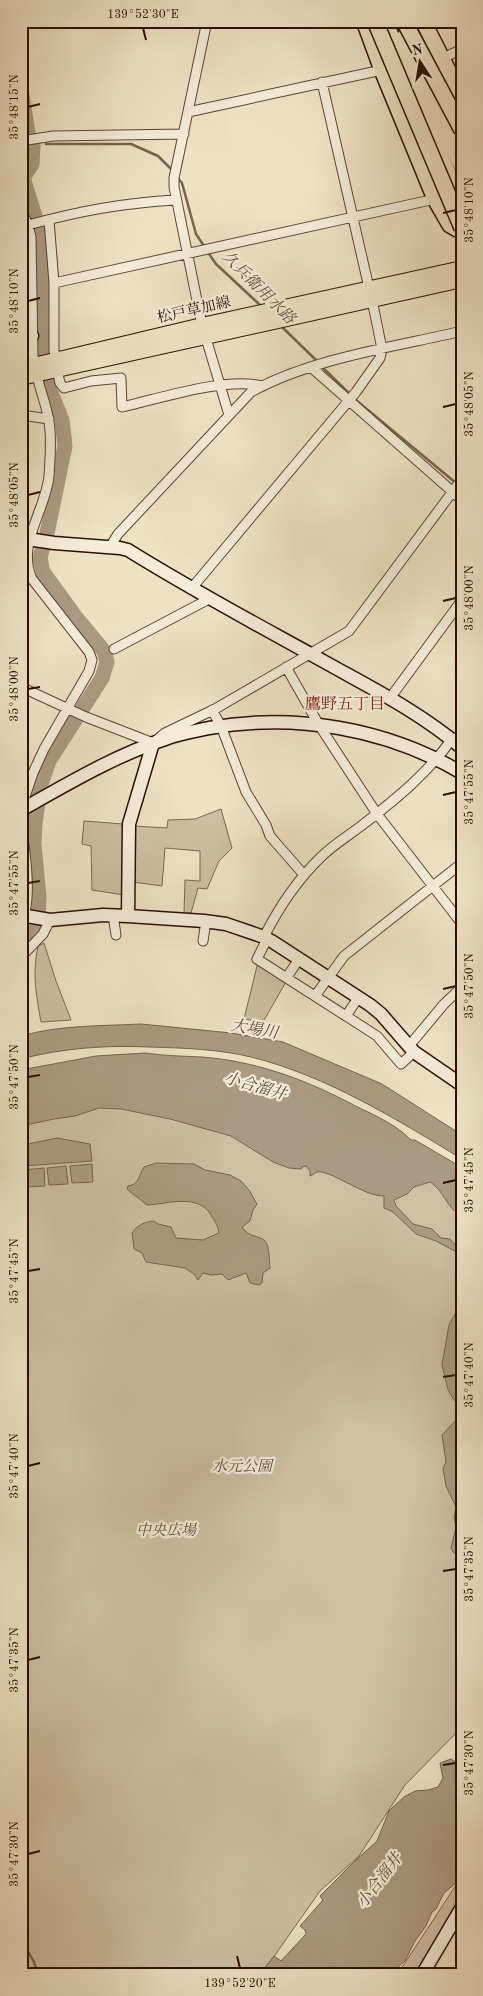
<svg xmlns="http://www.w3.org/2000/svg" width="483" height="1996" viewBox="0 0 483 1996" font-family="'Old Standard TT','Noto Serif JP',serif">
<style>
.green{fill:#cdbea4;stroke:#7c6653}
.water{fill:#ab9a83;stroke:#77624f}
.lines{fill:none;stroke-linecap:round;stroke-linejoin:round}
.stream{stroke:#77624f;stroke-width:2.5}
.canal{stroke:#ab9a83;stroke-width:9}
.river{stroke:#ab9a83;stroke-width:15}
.street-casing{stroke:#5b4433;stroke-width:11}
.secondary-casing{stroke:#2a0f02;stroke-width:15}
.primary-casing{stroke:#2a0f02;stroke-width:16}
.highway-casing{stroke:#2a0f02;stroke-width:18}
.street{stroke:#f4ecd9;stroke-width:9}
.secondary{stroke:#f4ecd9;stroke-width:12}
.primary{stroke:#eee2c5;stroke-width:14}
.highway{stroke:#eee2c5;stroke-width:15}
.highway-bridge-casing{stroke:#2a0f02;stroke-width:18;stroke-linecap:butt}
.highway-bridge{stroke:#eee2c5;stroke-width:15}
.ticks{fill:none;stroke:#2a0f02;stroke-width:2}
.labels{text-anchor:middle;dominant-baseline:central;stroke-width:4.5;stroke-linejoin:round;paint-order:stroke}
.street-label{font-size:15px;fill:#2a0f02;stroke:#f4ecd9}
.park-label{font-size:15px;font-style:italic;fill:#634c3b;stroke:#f4ecd9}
.water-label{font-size:16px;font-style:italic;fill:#644e3c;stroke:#f4ecd9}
.neighbourhood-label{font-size:16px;fill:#7a1f14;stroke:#f4ecd9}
.neatline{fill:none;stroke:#2a0f02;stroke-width:2}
.ticks-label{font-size:12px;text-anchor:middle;fill:#2a0f02}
</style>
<rect width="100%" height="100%" fill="#eee2c5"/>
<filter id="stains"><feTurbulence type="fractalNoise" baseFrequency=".004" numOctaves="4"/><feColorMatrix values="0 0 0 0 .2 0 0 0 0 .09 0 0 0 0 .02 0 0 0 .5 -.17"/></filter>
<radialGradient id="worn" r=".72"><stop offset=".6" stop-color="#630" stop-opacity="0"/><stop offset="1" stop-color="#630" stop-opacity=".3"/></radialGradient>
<path class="green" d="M221,809L232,848L219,861L207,889L198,888L191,913H184L185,880L200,881V851L165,848L162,886L133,882L134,826L167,828L168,820L195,819Z
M84,821L123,824L124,895L92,890L91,846L82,844Z
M44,943L56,981L71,1020L41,1022C36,993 32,976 38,946Z
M258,962L286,982L263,1022L244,1019Z
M104,1094L426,1178L462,1207V1727L405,1785L359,1856L320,1891L261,1975H21V1107Z
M462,1876V1899L446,1922L415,1975H397Z"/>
<path class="water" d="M141,1024L231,1033L283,1042L382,1084L462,1135V1159C396,1119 327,1076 251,1057C218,1049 183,1048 149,1047C106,1045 63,1048 21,1059V1036C59,1025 101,1026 141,1024Z
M145,1053C164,1056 184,1056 202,1057C254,1061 301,1078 346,1101C368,1113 394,1122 411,1140H415L461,1167L462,1216C445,1207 445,1191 430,1182L414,1187L407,1194L394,1200L396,1206L413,1224L432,1229L441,1238L450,1239L456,1246L462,1247V1255L436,1241L416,1234L393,1212L384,1208V1196C365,1197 329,1169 317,1172C315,1173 313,1175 310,1176V1171L306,1166L302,1167L301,1169L289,1168L273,1162L231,1136L170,1119L121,1109L99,1108L75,1116L54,1119L21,1126V1070L96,1056Z
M57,1138L90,1144L92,1161L23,1166V1145Z
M156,1163L194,1164L205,1170L230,1175L241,1181L249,1190L257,1204L253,1210L250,1221L242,1227C249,1238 259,1235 265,1241C270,1247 269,1261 270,1268L263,1273L262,1283L259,1285L250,1283L246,1273L228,1280L222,1274L211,1275L203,1273L198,1280L194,1274L185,1268L146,1262L142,1253L134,1249L132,1233C137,1225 145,1222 154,1221L158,1224L171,1227L176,1238L203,1240L219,1233C218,1225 215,1222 211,1215C198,1193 168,1204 147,1205L127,1189L128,1186C140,1184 138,1176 144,1167Z
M92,1164L93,1182L72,1183L70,1166Z
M66,1166L68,1184L49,1185L47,1168Z
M44,1168L45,1186L25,1187L23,1170Z
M462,1308V1404L454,1400L448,1390L442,1365L449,1325L456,1312Z
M462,1418V1443L456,1459L458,1462L457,1468L462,1473V1569L460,1568L457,1555L453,1552L451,1548L456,1527L454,1517L456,1507L446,1486L443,1468L446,1462L442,1435L455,1421Z
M462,1757V1874L456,1883L444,1893L436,1909L432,1912L426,1926L415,1941L405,1961L397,1968L394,1975H259L274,1956L281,1961L306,1934L305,1930L300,1926L323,1900L320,1896L356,1860L377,1841L389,1811L393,1807L404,1797L415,1791L428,1790L438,1787L443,1778L440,1763L451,1759L457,1763Z"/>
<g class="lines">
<path class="stream" d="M46,144H131L158,156L173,171
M176,176L182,183L196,234L204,246
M207,251L216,264L261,306
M281,326L318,362
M321,366L357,401L462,488
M21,1939L34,1962L38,1975"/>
<path class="canal" d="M21,70L33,145"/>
<path class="river" d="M21,171L38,226L43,250L45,351L49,388L62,420L65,446L48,529L40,558L43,572L75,616L104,651L107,662L102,678L49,761L40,787L35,824L34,844L39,897L38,924L21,943
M24,176L32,164L33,145"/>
<defs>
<path id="street" d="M207,21L174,178V187L202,325L229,415
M441,59L462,49
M322,82L369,288
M188,112L382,70
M21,141L53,136L184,134
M21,210L28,225L31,237L33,355L34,364
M49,220L54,283V351L56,359
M28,225C80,211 122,203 176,200
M54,283L435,199
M312,368L462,500
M57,370L60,383L64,388L91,381L121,378L122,407C162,398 224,377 263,386
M21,415L49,419
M110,547L118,534L251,392C310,359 393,347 458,332
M191,589L356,392L380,358L382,349L372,300
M114,649L209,599
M286,667L319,725L377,814L462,924
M21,687L86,717L153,743L165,733L215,709L349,631L462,479
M390,698L462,600
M212,710L221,726L246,792L266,825L270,836L304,875
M453,741L462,733
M21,808L33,773L44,749L89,671L92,660L89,652L32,579C16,544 46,510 49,476C50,458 52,440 49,422C47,406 40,391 37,375
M21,827C25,848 33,904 21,921
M113,915L116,935
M264,937C279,907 296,881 321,857C333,845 348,836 361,826C395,800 427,774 452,739
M267,939L257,959L346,1016L358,998
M203,941L206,921
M21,957L43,934L50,920
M287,977L299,959
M315,996L344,956L462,863
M346,1016L377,1036L401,1064L414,1052
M409,1046L444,1004L462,987"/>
<path id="secondary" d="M21,227L28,225
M21,334L32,336
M21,538L54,543L120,548L128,550C192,590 258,625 323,661C373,689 418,711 462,748
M21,810C69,783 116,755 168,738C181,733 195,731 209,728C295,713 386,728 462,773
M21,915L50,920L103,915L128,916L204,921L226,924L264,937L273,942L370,1005L381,1014L414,1052L462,1085
M128,916L129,824L153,743
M422,1975L462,1907"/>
<path id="primary" d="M21,368L202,325L462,268
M21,378L462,280"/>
<path id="highway" d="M364,21L382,70L435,199L450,225L457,229
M385,21L462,207
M423,21L462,98
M405,36L462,167"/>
</defs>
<use href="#street" class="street-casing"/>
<use href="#secondary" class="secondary-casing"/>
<use href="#primary" class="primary-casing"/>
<use href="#highway" class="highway-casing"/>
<use href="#street" class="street"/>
<use href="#secondary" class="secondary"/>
<use href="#primary" class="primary"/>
<use href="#highway" class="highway"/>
<defs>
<path id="highway-bridge" d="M375,21L462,228
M404,21L462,130"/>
</defs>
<use href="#highway-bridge" class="highway-bridge-casing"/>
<use href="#highway-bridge" class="highway-bridge"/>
</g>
<path class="ticks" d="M143,28L146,40M28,107L40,104M443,213L456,210M28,301L40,298M443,407L456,404M28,495L40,492M443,601L456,598M28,689L40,687M443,795L456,792M28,883L40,881M443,989L456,986M28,1077L40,1075M443,1183L456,1180M28,1271L40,1269M443,1377L456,1375M28,1466L40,1463M443,1571L456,1569M28,1660L40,1657M443,1765L456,1763M28,1854L40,1851M237,1956L240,1968"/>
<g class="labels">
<g class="street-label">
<text transform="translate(194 311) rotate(-13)">松戸草加線</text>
</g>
<g class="park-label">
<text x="242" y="1467">水元公園</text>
<text x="166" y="1531">中央広場</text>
</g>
<g class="water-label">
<text transform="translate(258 288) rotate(45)">久兵衛用水路</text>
<text transform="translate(254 1030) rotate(10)">大場川</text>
<text transform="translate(255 1087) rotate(16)">小合溜井</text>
<text transform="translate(380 1881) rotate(-53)">小合溜井</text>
</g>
<g class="neighbourhood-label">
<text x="345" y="705">鷹野五丁目</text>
</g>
</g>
<rect width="483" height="1996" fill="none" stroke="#eee2c5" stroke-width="55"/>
<g transform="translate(420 62) rotate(348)" stroke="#f4ecd9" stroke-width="4" paint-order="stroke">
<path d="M0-4L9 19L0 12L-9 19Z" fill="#2a0f02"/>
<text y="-8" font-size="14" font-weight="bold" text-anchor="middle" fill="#2a0f02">N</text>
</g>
<rect x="28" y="28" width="428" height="1940" class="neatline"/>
<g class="ticks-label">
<text x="143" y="18">139°52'30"E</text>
<text transform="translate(14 107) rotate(-90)" y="4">35°48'15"N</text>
<text transform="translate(469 210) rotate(-90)" y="4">35°48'10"N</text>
<text transform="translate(14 301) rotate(-90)" y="4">35°48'10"N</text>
<text transform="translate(469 404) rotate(-90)" y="4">35°48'05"N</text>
<text transform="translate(14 495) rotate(-90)" y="4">35°48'05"N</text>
<text transform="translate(469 598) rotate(-90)" y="4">35°48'00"N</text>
<text transform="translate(14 689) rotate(-90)" y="4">35°48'00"N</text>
<text transform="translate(469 792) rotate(-90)" y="4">35°47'55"N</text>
<text transform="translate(14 883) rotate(-90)" y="4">35°47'55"N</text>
<text transform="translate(469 986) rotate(-90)" y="4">35°47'50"N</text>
<text transform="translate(14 1077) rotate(-90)" y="4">35°47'50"N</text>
<text transform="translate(469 1180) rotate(-90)" y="4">35°47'45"N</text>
<text transform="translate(14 1271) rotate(-90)" y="4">35°47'45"N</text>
<text transform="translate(469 1375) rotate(-90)" y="4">35°47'40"N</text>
<text transform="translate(14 1466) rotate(-90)" y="4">35°47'40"N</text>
<text transform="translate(469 1569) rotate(-90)" y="4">35°47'35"N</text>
<text transform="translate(14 1660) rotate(-90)" y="4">35°47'35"N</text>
<text transform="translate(469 1763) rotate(-90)" y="4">35°47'30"N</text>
<text transform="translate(14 1854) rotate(-90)" y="4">35°47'30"N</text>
<text x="240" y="1987">139°52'20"E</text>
</g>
<rect width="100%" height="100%" filter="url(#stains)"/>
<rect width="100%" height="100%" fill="url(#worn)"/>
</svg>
